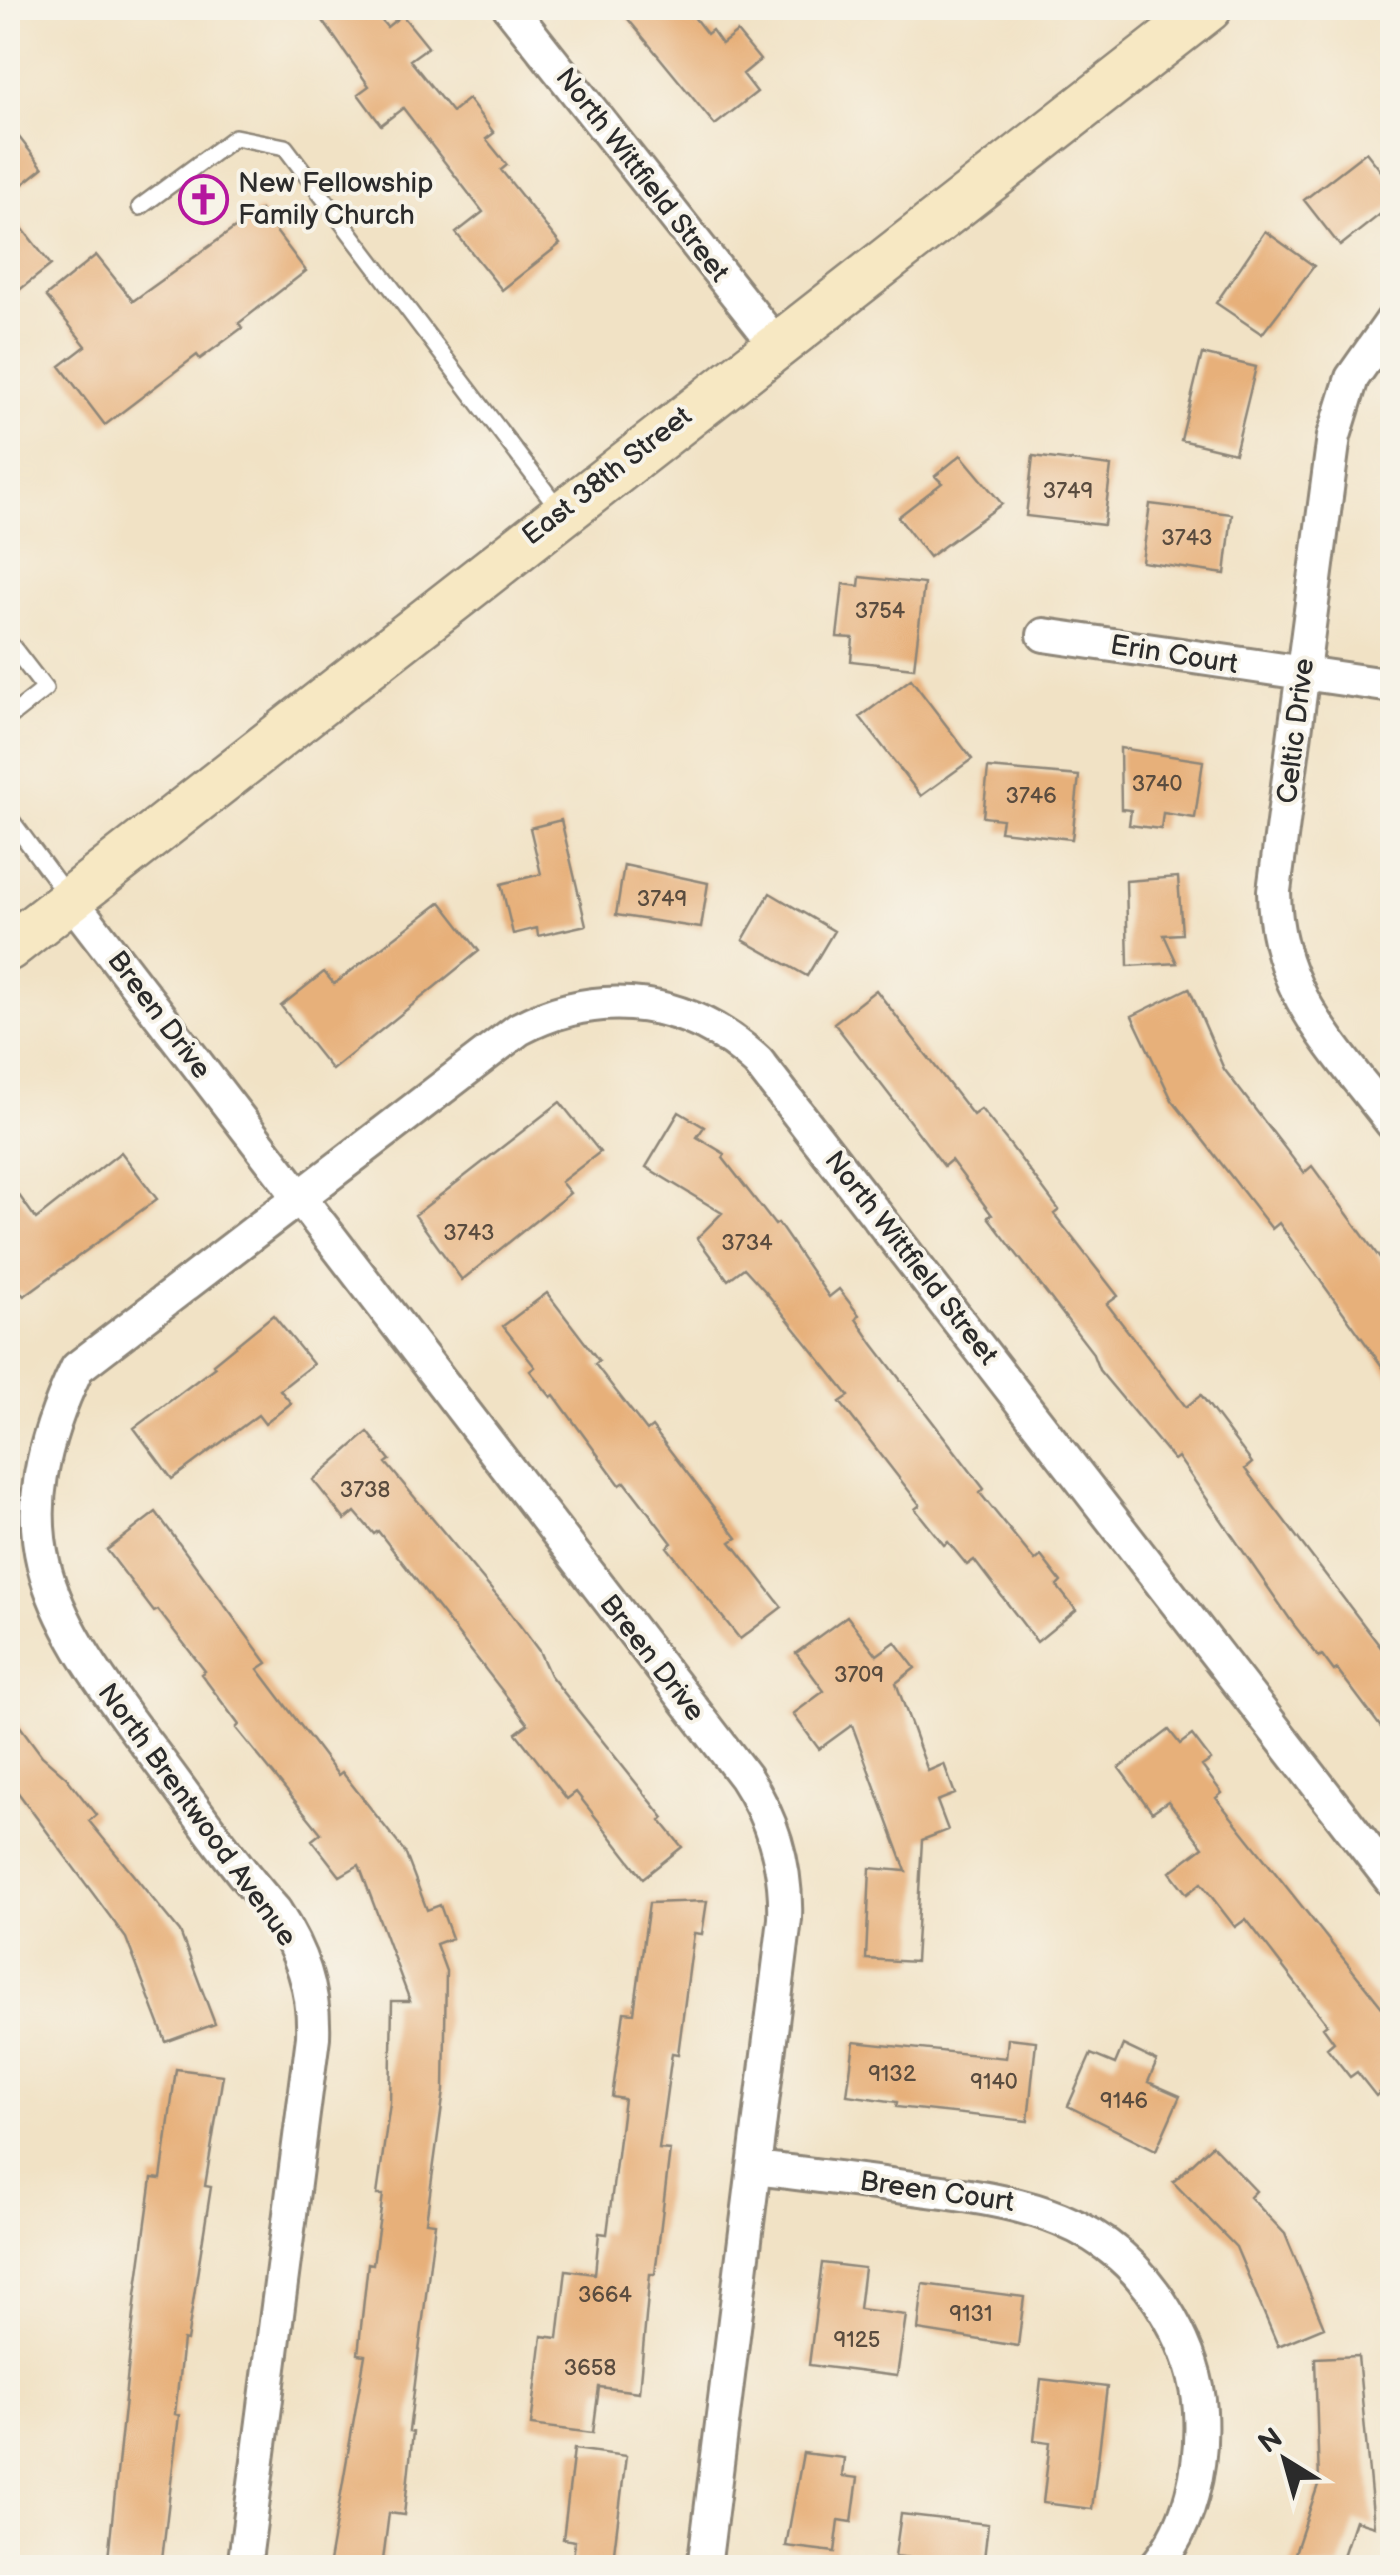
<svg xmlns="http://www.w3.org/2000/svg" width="1400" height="2575" viewBox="0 0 1400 2575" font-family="'Balsamiq Sans',sans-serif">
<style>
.building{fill:#e7b07a}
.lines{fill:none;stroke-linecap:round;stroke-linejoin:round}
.lane-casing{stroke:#8e8678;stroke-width:20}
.street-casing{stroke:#8e8678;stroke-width:38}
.secondary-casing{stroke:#8e8678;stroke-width:50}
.lane{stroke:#fff;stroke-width:15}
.street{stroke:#fff;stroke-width:32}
.secondary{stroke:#f7e8c3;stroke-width:45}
.labels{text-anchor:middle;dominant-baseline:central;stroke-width:8;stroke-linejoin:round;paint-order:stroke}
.number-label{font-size:22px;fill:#5a4c3f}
.street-label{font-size:28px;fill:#2b2b2b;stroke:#f7f3e8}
.poi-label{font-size:28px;fill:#2b2b2b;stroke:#f7f3e8;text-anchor:start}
</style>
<rect width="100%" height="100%" fill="#f7f3e8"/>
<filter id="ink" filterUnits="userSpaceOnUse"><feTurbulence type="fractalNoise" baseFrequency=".01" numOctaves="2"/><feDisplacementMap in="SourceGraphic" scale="20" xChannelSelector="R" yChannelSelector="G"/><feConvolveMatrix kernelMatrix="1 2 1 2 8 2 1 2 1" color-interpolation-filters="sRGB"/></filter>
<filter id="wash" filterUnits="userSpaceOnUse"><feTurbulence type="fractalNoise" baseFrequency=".0048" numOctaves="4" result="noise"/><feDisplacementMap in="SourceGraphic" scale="40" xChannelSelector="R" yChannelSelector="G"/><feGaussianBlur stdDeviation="2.25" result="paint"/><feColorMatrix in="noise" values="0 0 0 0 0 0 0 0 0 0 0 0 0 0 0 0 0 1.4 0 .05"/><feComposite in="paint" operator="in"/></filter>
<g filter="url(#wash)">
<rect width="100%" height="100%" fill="#f1e2c5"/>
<g id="blocks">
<path class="building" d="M314,8H371L387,27L402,15L428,47L410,60L452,112L468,99L494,133L486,139L507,165L501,170L560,244L502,290L456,233L483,212L403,108L381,125L358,94L369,86Z
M619,8H687L707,34L712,30L722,44L737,32L760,60L743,74L757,92L715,125Z
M8,123L43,168L8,196Z
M1366,152L1392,185V205L1340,246L1304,200Z
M8,210L51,265L8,299Z
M260,210L306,271L239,323L242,328L200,359L197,355L105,425L60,366L86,346L46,296L96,255L133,301Z
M1265,231L1314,266L1262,334L1216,303Z
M1202,354L1256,367L1235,453L1181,440Z
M961,455L1002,504L929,557L898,517L942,483L935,476Z
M1033,456L1111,466L1104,525L1026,516Z
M1150,504L1232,514L1225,574L1142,562Z
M860,577L924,584L914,668L851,661L853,638L837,637L843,584L859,586Z
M911,679L972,759L921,796L860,717Z
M1120,748L1203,761L1195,818L1163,813L1161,829L1129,825L1131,810L1121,809Z
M988,768L1079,776L1072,839L1000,831L1002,819L983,817Z
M561,820L586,925L538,936L537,928L513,934L501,884L541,874L530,828Z
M624,865L708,883L701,928L616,915Z
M1178,877L1182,934L1164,935L1177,963L1128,966L1126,881Z
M770,893L834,931L807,976L743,940Z
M441,902L479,951L332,1070L281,1006L324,972L334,984Z
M1189,988L1224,1069L1304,1173L1312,1166L1392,1275V1380L1279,1223L1272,1229L1172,1100L1132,1016Z
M876,990L973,1115L981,1109L1008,1142L1059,1210L1054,1214L1118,1296L1107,1304L1186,1407L1201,1395L1252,1463L1245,1469L1392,1662V1742L1337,1669L1334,1671L1322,1655L1319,1657L1294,1625L1178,1457L1174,1460L1099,1370L1092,1352L988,1217L992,1215L951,1160L944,1166L834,1023Z
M560,1102L600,1152L561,1182L570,1193L462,1280L415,1215Z
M679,1112L704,1127L697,1137L725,1154L723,1158L775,1225L778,1223L829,1297L839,1289L859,1315L856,1319L873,1344L984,1489L980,1493L1035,1561L1041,1556L1061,1582L1057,1586L1076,1610L1037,1642L974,1560L967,1565L948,1542L944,1545L915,1509L920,1505L840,1402L849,1396L765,1291L744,1268L728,1280L697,1238L722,1213L646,1167Z
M121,1152L157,1199L24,1296L19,1291L8,1300V1180L36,1219Z
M547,1293L599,1361L595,1364L647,1431L652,1427L737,1538L731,1542L782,1607L740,1639L667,1547L672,1543L625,1482L620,1485L554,1395L551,1397L530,1371L535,1367L503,1326Z
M273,1315L313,1364L280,1390L291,1403L265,1424L258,1415L172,1479L134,1428L215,1367L213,1364Z
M368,1432L390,1460L386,1463L506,1607L539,1651L550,1675L664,1818L661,1821L682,1847L643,1878L576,1792L567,1799L516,1733L528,1724L378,1531L374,1534L355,1512L345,1520L313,1480Z
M156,1512L267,1663L258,1669L338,1775L342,1772L405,1852L427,1910L440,1905L452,1938L436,1944L446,1971L444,2091L426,2222L435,2223L409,2431L413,2432L404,2515L389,2513L382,2568H328L365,2355L358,2354L368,2263L373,2264L383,2195H377L390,2103L392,2001H410L359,1865L340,1876L312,1840L321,1833L236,1728L239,1725L201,1674L205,1671L158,1610L154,1612L107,1550Z
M847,1616L877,1655L895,1642L915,1668L896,1683L928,1771L944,1764L955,1794L937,1801L948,1830L922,1840L915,1962L866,1959L870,1868L906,1871L852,1725L819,1749L793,1714L824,1691L796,1653Z
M8,1710L42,1756L66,1777L96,1815L89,1821L180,1932L215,2024L166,2042L126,1938L8,1779Z
M1169,1730L1180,1744L1192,1735L1211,1760L1202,1766L1222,1793L1216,1798L1392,2020V2082L1376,2096L1357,2072L1350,2077L1327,2048L1334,2042L1323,2027L1327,2024L1246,1919L1235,1927L1201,1883L1187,1894L1170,1872L1203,1847L1168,1801L1152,1812L1119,1768Z
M707,1901L702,1934L694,1933L678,2054L672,2053L659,2149L670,2150L655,2274H650L639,2392L599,2387L593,2433L531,2425L542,2336L558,2338L566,2270L595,2274L599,2233L607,2234L624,2099L612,2097L624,2012L634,2013L649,1903Z
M1008,2038L1036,2041L1028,2121L896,2107L897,2102L847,2095L854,2042L1006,2058Z
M1123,2045L1157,2061L1148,2082L1180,2096L1156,2150L1068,2106L1091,2054L1115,2064Z
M176,2069L223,2075L205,2186L211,2187L199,2263L187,2341L183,2340L175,2414L179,2415L161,2568H107L136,2295L152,2178L161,2179Z
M1212,2145L1256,2191L1250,2197L1285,2234L1324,2327L1278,2346L1236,2247L1173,2182Z
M822,2263L864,2268L859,2309L906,2315L897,2376L809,2365Z
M923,2284L1024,2297L1018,2346L918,2330Z
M1358,2356L1374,2526L1355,2520L1339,2568H1290L1319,2482L1315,2358Z
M1041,2379L1107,2387L1092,2509L1043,2503L1050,2442L1034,2440Z
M574,2449L626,2456L612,2568H572L575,2541L563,2539Z
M803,2453L844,2458L842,2476L858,2478L852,2522L839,2520L835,2552L786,2546Z
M901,2514L988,2524L983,2568H947L948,2563L895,2556Z"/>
</g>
</g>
<g filter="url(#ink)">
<use href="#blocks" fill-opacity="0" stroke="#8e8678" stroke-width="2.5"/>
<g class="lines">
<defs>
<path id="lane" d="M140,207L235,137L285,147L559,509
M8,641L45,689L8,718
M8,816L68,897"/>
<path id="street" d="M510,8L775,343
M1392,321L1352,378L1334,436L1274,891C1275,991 1335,1048 1392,1123
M1044,635L1392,686
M71,900L745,1777C773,1820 787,1868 785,1919L704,2568
M755,2168C808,2174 860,2181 913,2188C1021,2202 1111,2214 1170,2318C1186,2346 1198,2379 1200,2411C1203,2466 1191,2526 1154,2568
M244,2568L313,2037C315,1989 301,1951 275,1911C227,1858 187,1797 144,1741C43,1606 0,1531 77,1368L519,1029C601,986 690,998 758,1062L1392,1881"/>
<path id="secondary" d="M8,948L1209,8"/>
</defs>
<use href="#lane" class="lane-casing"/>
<use href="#street" class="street-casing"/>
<use href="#secondary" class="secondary-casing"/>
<use href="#lane" class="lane"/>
<use href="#street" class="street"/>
<use href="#secondary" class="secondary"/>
</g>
</g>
<defs>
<symbol id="church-ring" viewBox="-11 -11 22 22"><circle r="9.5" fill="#f7f3e8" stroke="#b5179e" stroke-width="1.5"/><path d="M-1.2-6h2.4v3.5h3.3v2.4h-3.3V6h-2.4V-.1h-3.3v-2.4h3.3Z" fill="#b5179e"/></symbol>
</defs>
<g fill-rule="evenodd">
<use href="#church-ring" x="176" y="172" width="55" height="55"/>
</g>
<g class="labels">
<g class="number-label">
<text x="1068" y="491">3749</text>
<text x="1187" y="538">3743</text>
<text x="880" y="611">3754</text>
<text x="1157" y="784">3740</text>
<text x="1031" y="796">3746</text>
<text x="662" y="899">3749</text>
<text x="469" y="1233">3743</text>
<text x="747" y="1243">3734</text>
<text x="365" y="1490">3738</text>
<text x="859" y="1675">3709</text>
<text x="892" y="2074">9132</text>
<text x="994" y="2082">9140</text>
<text x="1124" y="2101">9146</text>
<text x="605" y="2295">3664</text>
<text x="971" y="2314">9131</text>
<text x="857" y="2340">9125</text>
<text x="590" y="2368">3658</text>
</g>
<g class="street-label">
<text transform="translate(642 175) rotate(52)">North Wittfield Street</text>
<text transform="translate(607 476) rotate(-38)">East 38th Street</text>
<text transform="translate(1174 655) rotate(9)">Erin Court</text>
<text transform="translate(1296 731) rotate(-83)">Celtic Drive</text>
<text transform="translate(159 1015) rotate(53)">Breen Drive</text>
<text transform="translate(911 1258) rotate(52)">North Wittfield Street</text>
<text transform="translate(652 1658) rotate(52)">Breen Drive</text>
<text transform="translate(197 1815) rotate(54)">North Brentwood Avenue</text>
<text transform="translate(937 2192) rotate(8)">Breen Court</text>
</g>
<g class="poi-label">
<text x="238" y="183">New Fellowship<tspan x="238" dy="32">Family Church</tspan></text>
</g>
</g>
<rect width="1400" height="2575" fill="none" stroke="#f7f3e8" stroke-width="40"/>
<g transform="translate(1285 2460) rotate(323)" stroke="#f7f3e8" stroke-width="8" paint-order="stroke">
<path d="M0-8L18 38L0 25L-18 38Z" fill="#2b2b2b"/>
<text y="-15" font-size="28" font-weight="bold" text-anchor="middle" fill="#2b2b2b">N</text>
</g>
</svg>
